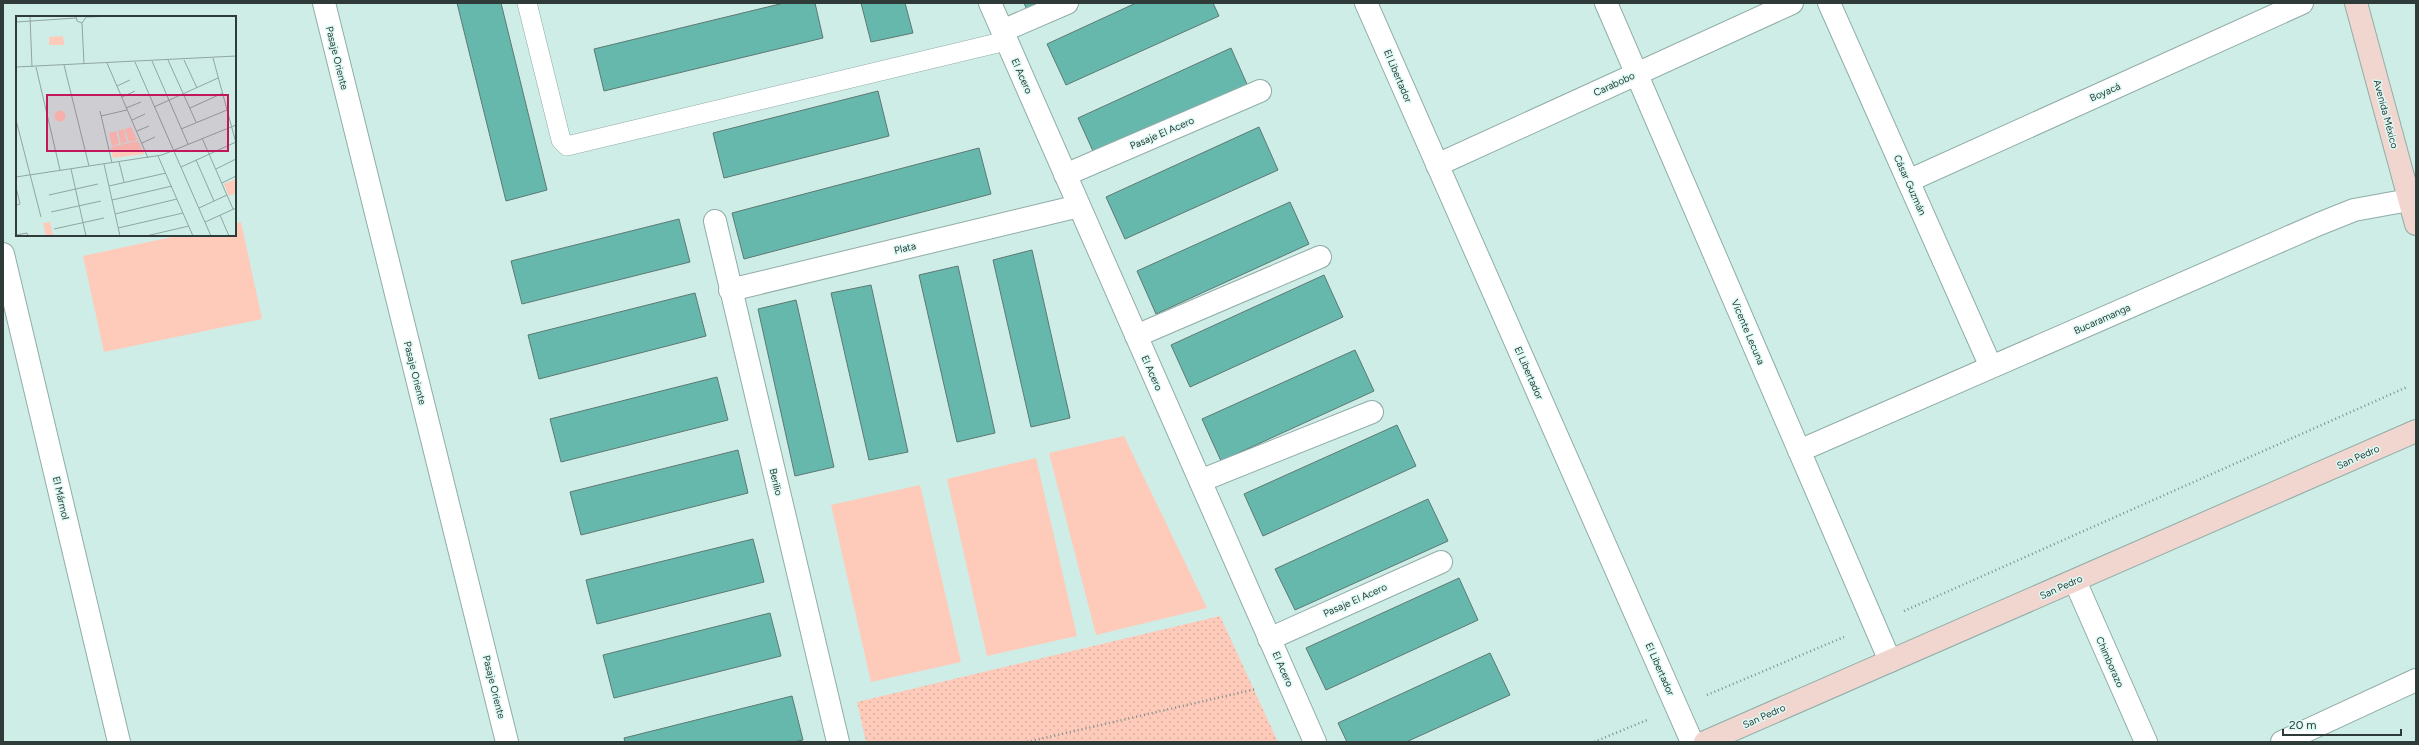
<svg xmlns="http://www.w3.org/2000/svg" width="2419" height="745" viewBox="0 0 2419 745" font-family="Figtree,sans-serif">
<style>
.grass{fill:#fecaba}
.park{fill:url(#park-dots)}
.building{fill:#66b8ac;stroke:#5d7873}
.lines{fill:none;stroke-linecap:round;stroke-linejoin:round}
.lane-casing{stroke:#90aca7;stroke-width:20}
.street-casing{stroke:#90aca7;stroke-width:24}
.secondary-casing{stroke:#90aca7;stroke-width:24}
.path{stroke:#7b908c;stroke-width:2.5;stroke-dasharray:1 3;stroke-linecap:butt}
.lane{stroke:#fff;stroke-width:19}
.street{stroke:#fff;stroke-width:22}
.secondary{stroke:#f0d6ce;stroke-width:22}
.labels{text-anchor:middle;dominant-baseline:central;stroke-width:3;stroke-linejoin:round;paint-order:stroke}
.street-label{font-size:10px;fill:#2f3b39;stroke:#dcfaf4}
.inset-road{fill:none;stroke:#8fa6a1;stroke-width:1}
.view{fill:#c2185b;fill-opacity:0.15;stroke:#c2185b;stroke-width:2}
.inset-edge{fill:none;stroke:#2f3b39;stroke-width:2}
</style>
<defs>
<pattern id="park-dots" width="8" height="8" patternUnits="userSpaceOnUse"><rect width="8" height="8" fill="#fecaba"/><path d="M2 2h.1M6 6h.1" fill="none" stroke="#daaea1" stroke-width="1.8" stroke-linecap="round"/></pattern>
</defs>
<rect width="100%" height="100%" fill="#cfede7"/>
<path class="grass" d="M241,222L262,319L104,352L83,256L181,235H235V224Z
M1124,436L1207,608L1096,635L1049,453Z
M1036,458L1077,636L987,656L947,479Z
M920,485L961,662L871,682L831,505Z"/>
<path class="park" d="M1220,616L1278,742H866L857,702Z"/>
<path class="building" d="M457,3H501L547,190L506,201Z
M784,3H815L823,38L604,91L594,49Z
M861,3H905L913,33L871,42Z
M1024,3H1042L1027,10Z
M1136,3H1213L1219,16L1066,85L1047,44Z
M1231,48L1250,91L1097,160L1078,118Z
M878,91L889,136L724,178L713,133Z
M1259,127L1278,170L1125,239L1106,197Z
M979,148L991,194L744,259L732,213Z
M1290,202L1309,244L1156,314L1137,271Z
M679,219L690,262L522,304L511,261Z
M1032,250L1070,418L1031,427L993,260Z
M958,266L995,433L957,442L919,275Z
M1324,275L1343,317L1190,387L1171,345Z
M871,285L908,452L869,460L831,293Z
M695,293L706,336L539,379L528,335Z
M796,300L834,467L795,476L758,309Z
M1355,350L1374,391L1221,461L1202,419Z
M717,377L728,420L561,462L550,419Z
M1397,425L1416,466L1263,536L1244,494Z
M738,450L748,493L581,535L570,492Z
M1428,499L1448,541L1295,610L1275,569Z
M753,539L764,582L597,624L586,580Z
M1459,578L1478,620L1326,690L1306,648Z
M770,613L781,656L614,698L603,655Z
M1490,653L1510,695L1406,742H1347L1338,723Z
M792,696L803,740L793,742H625L624,738Z"/>
<g class="lines">
<defs>
<path id="lane" d="M527,3L561,140L567,146L1006,41"/>
<path id="street" d="M324,3L507,742
M990,3L1315,742
M1366,3L1692,742
M1606,3L1890,661
M1829,3L1991,367
M1002,31L1067,3
M1437,165L1792,3
M1065,175L1260,91
M1908,181L2302,3
M715,221L838,742
M3,254L119,742
M730,290L1079,206
M1136,336L1320,257
M1799,451L2319,224L2354,210L2409,200
M1200,481L1372,412
M2075,581L2146,742
M1269,639L1441,562
M2282,742L2416,680"/>
<path id="secondary" d="M2356,3L2416,224
M1705,742L2416,431"/>
</defs>
<use href="#lane" class="lane-casing"/>
<use href="#street" class="street-casing"/>
<use href="#secondary" class="secondary-casing"/>
<path class="path" d="M1904,611L2407,387
M1707,695L1844,637
M1027,742L1256,689
M1594,742L1647,720"/>
<use href="#lane" class="lane"/>
<use href="#street" class="street"/>
<use href="#secondary" class="secondary"/>
</g>
<g class="labels">
<g class="street-label">
<text transform="translate(337 58) rotate(76)">Pasaje Oriente</text>
<text transform="translate(1022 76) rotate(66)">El Acero</text>
<text transform="translate(1398 76) rotate(67)">El Libertador</text>
<text transform="translate(1614 84) rotate(-25)">Carabobo</text>
<text transform="translate(2105 92) rotate(-24)">Boyacá</text>
<text transform="translate(2386 114) rotate(75)">Avenida México</text>
<text transform="translate(1162 133) rotate(-23)">Pasaje El Acero</text>
<text transform="translate(1910 185) rotate(66)">Cásar Guzmán</text>
<text transform="translate(905 248) rotate(-13)">Plata</text>
<text transform="translate(2102 319) rotate(-24)">Bucaramanga</text>
<text transform="translate(1748 332) rotate(67)">Vicente Lecuna</text>
<text transform="translate(415 373) rotate(76)">Pasaje Oriente</text>
<text transform="translate(1152 373) rotate(66)">El Acero</text>
<text transform="translate(1529 373) rotate(66)">El Libertador</text>
<text transform="translate(2358 457) rotate(-24)">San Pedro</text>
<text transform="translate(776 482) rotate(77)">Berilio</text>
<text transform="translate(61 498) rotate(77)">El Mármol</text>
<text transform="translate(2061 587) rotate(-24)">San Pedro</text>
<text transform="translate(1355 600) rotate(-24)">Pasaje El Acero</text>
<text transform="translate(2110 662) rotate(66)">Chimborazo</text>
<text transform="translate(1283 669) rotate(66)">El Acero</text>
<text transform="translate(1660 669) rotate(66)">El Libertador</text>
<text transform="translate(494 687) rotate(76)">Pasaje Oriente</text>
<text transform="translate(1764 716) rotate(-24)">San Pedro</text>
</g>
</g>
<g transform="translate(16 16)">
<rect width="220" height="220" fill="#cfede7"/>
<path d="M47,20L48,29H33V21ZM38.5 100a5.5 5.5 0 1 1 11 0a5.5 5.5 0 1 1-11 0ZM115,111L121,124L113,126L109,113ZM108,113L111,126L105,128L102,115ZM100,115L103,128L96,130L93,117ZM220,163V177L213,180L208,168ZM34,206L37,220H30L27,207Z" fill="#fecaba"/>
<path d="M122,125L128,138L97,142L95,131Z" fill="#fecaba"/>
<path class="inset-road" d="M14,0L16,51M60,0L61,5L66,7L71,0M71,1L98,0M0,6L60,2M66,7L68,48M197,42L220,127M152,44L180,106M168,44L181,72M136,45L172,128M119,46L195,220M91,47L132,142M48,49L73,150M0,51L220,40M20,51L44,154M101,70L114,64M106,81L119,75M138,91L202,62M110,92L125,86M174,92L207,77M84,95L96,147M85,100L111,94M0,104L25,201M116,104L129,98M165,113L211,94M121,115L133,110M186,122L217,193M126,127L139,121M142,140L177,220M180,144L198,185M103,146L108,166M88,148L104,220M165,151L220,126M55,153L70,220M200,153L220,143M0,161L146,139L220,109M206,167L220,160M93,170L150,157M0,171L4,188L0,189M33,179L82,168M96,184L156,170M183,192L211,179M35,196L85,185M99,198L161,183M204,199L213,220M189,206L220,192M102,212L167,197M38,213L88,202M0,219L11,217L12,220M130,220L173,210"/>
<path class="view" d="M31,79H212V135H31Z"/>
<rect width="220" height="220" class="inset-edge"/>
</g>
<rect width="2419" height="745" fill="none" stroke="#2f3b39" stroke-width="8"/>
<path d="M2283 729v6h118v-6" fill="none" stroke="#2f3b39" stroke-width="2"/>
<text x="2289" y="729" font-size="12" fill="#2f3b39" stroke="#dcfaf4" stroke-width="3" paint-order="stroke">20 m</text>
</svg>
